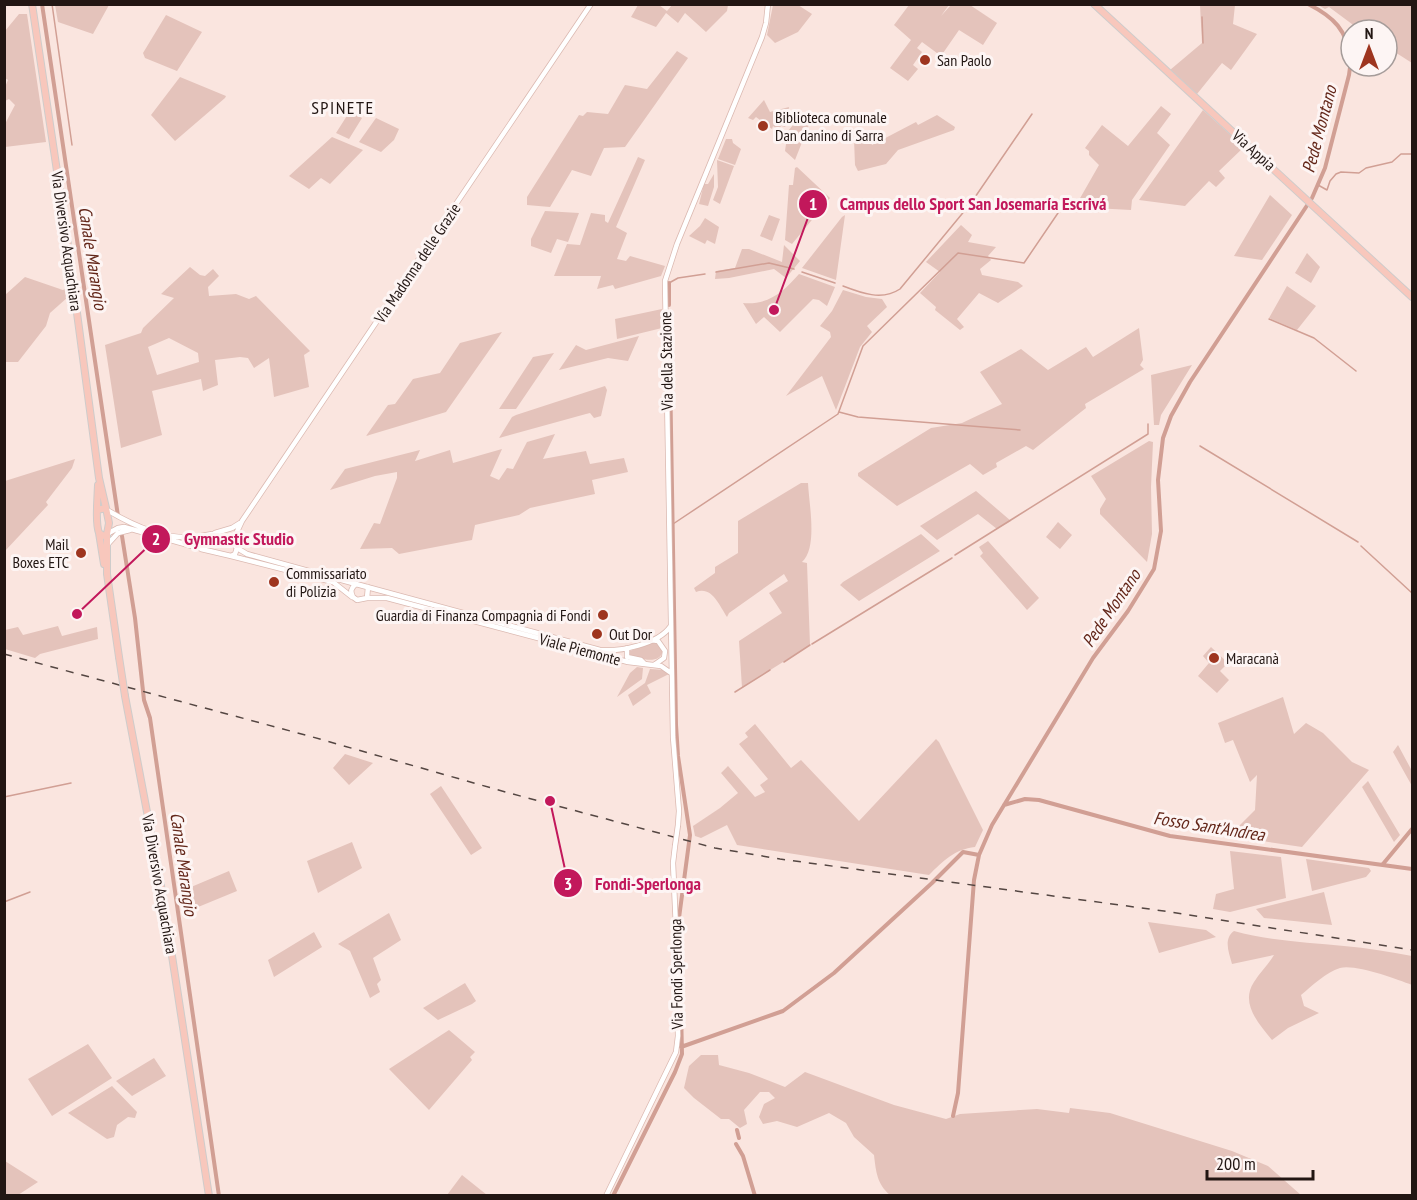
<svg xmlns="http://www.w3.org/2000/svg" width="1417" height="1200" viewBox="0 0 1417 1200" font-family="'PT Sans Narrow',sans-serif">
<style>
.green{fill:#e4c3bb;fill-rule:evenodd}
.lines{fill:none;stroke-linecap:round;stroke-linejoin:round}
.stream{stroke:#d19f94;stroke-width:1.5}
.canal{stroke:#d19f94;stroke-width:4}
.minor-casing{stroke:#dbb9b1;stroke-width:6}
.major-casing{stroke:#cecccb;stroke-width:8}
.minor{stroke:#fff;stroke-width:4.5}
.major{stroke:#f8c7bc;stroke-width:6}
.rail{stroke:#544642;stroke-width:1.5;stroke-dasharray:8 8;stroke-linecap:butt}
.minor-bridge-casing{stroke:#dbb9b1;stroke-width:6;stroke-linecap:butt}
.major-bridge-casing{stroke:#cecccb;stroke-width:8;stroke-linecap:butt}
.minor-bridge{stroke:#fff;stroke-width:4.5}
.major-bridge{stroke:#f8c7bc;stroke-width:6}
.poi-dot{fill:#9e351f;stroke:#fdf5f4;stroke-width:2}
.labels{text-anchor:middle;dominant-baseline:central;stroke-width:6;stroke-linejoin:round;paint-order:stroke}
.poi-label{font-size:16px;fill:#221613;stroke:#fdf5f4;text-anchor:start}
.street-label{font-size:16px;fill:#221613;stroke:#fdf5f4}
.neighbourhood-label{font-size:18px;letter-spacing:1.5px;fill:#221613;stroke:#fdf5f4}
.water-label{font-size:18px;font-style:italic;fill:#632619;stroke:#fdf5f4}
.leader{fill:none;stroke:#c2185b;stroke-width:2}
.callout-dot{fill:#c2185b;stroke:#fdf5f4;stroke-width:2}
.mark-label{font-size:18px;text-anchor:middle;font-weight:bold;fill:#fff}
.callout-label{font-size:18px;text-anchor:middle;font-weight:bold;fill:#c2185b;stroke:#fdf5f4;stroke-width:6;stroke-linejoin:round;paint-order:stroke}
</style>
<rect width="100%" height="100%" fill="#fae5df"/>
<path class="green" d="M55,5V4L109,5L93,34L58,22Z
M638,5H659L667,11L672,5H728L727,11L706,32L685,13L678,23L666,13L656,27L631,17Z
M773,5H798L812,14L798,32L775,43L767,35Z
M909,5H949L941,16L951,5H970L997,23L983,45L959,30L941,56L922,42L917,48L922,52L913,65L918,69L908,81L890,68L911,40L894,25Z
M1200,5H1235L1233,24L1257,34L1231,70L1222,63L1197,94L1170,70L1202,43Z
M1318,5H1412V63L1387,47V30H1360L1329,7L1325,9Z
M19,14H27L46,142L5,147V124L15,105L9,99L5,101V87L8,80L5,78V31Z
M166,15L202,32L177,71L145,58L143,53Z
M677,51L688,58L625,147L604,148L591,176L572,170L550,207L527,205V197L579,115L583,116L587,112L608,114L625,85L647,89Z
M180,77L226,96L225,98L175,141L151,115Z
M764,100L770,112L789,107L788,113L806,114L812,117L795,160L785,151L788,131L793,125L792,123L788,122L785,127L781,126L779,131L773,126L772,129L756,117L753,120L748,118Z
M1161,106L1171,114L1157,133L1170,145L1132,200L1131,210L1075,207L1099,165L1089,155V151L1085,148L1102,125L1128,146Z
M1203,110L1244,147L1219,171L1225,178L1216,187L1209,181L1185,206L1139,200Z
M350,111L362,118L349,139L336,133Z
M937,115L955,127L954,130L898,150L886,164L858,171L855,165L854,139L867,134L872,145L916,122L918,125Z
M376,118L399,129L394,140L381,152L359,142Z
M332,137L363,150L330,184L321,178L309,189L289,176Z
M726,139H732L733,143L741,149L735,165L718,159Z
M638,157L645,160L616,227L627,233L617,259L626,261L630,256L665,266L661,276L615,289L613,285L597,289L601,276H554L567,244L580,245L591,213L605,215V221L608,223Z
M717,160L734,166L720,204L713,200L718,187Z
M797,167L830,198L792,244L785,240L789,185H793L795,168Z
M714,174V187L708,206L699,204L704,184H708Z
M1270,195L1292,215L1262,260L1234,256Z
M545,211L579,213L568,242L557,239L551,253L531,246V239Z
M769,215L780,219L772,241L760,236Z
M845,215L836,280L802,268L842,217Z
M705,218L719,227L715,244L707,240L705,244L689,236L700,226Z
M961,225L972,235L968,242L996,247L988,256L991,260L980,269L982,275L1018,282L1023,286L998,303L979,293L957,319L964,327L960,330L935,310L936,307L920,293L940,272L926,262Z
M784,245L800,261L786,278L774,269L729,278L715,279L716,271L735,268L742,249H749L782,262Z
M1307,253L1320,267L1311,283L1295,273Z
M190,267L200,275L205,276L213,269L219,276L208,287L209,296L236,294L249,299L256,296L310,351L304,355L309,387L274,397L269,358L254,368L248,358L240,357L215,360L218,385L203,391L201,379L152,391L162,435L121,448L105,345L141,333L143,328L174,298L161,294ZM169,338L198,353L199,362L157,375L148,347Z
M799,274L835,287L827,306L819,300L813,299L780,332L764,317L756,324L743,303C769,305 783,292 799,274Z
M25,277L63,290L66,288L68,297L50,313L46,326L18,362H5V295Z
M1287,286L1316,306L1297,330L1269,318Z
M843,290L866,297L882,299L887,307L867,326L872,332L860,347L836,410L822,376L786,396L831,337L830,332L820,326L832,311Z
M662,309V328L617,339L615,319Z
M1139,328L1143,360L1140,365L1144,369L1085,404L1086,408L1033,450L1026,446L996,463L997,467L983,475L970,464L897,506L858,476V473L931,428L962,423L1002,404L980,372L1021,349L1048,370L1086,347L1093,357Z
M502,332L446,412L366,436L388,405L395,404L413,379L440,373L460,343Z
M639,336L628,361L608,358L559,370L576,345L586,350Z
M554,353L516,409H499L533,357Z
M1192,365L1161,415L1159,425H1154L1151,375Z
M605,386L607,390L601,416L594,418L590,413L586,414L499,438L512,417L516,415Z
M555,434L543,459L586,451L590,464L624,458L628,472L592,480L595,494L530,508L519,515L475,525L472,540L399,554L392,548L360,549L374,523L380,524L397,478V472L375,476L330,490L345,469L420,450L415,461L450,450L453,463L502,449L490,476L499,480L507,468L513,469L527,442Z
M1149,441L1153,442L1151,487L1152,534L1147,562L1100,514V509L1106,499L1091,476Z
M75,459L72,468L46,502L48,505L5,551V481Z
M801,483H808C809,504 818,548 802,562L807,563L810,645L742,688L739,641L782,613L769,593L788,581L784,574L729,613L727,617C719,605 712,586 696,592L694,588L715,573V567L738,553V521Z
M976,491L1011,521L997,529L978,514L937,540L920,526Z
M1058,522L1072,535L1060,549L1046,537Z
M921,534L940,551L859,601L840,585L843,582Z
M988,541L1039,598L1027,610L980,556L983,553L979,547Z
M58,626L62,636L97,627L98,639L40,654L35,658L5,649V630L18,627L23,635Z
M651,643H658L663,650C660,666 640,658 629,656L630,651Z
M1211,647L1228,663L1220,671L1229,680L1217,693L1198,676L1209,663L1203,656Z
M637,667L643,668L642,679L617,697L630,673Z
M650,669L664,670L669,674L647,685L651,693L633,706L628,695L645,683Z
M1283,697L1294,734L1306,723L1323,733L1352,762L1369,770L1302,847L1229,836L1255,810L1257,775L1250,782L1233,740L1225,743L1218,723Z
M755,724L791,768L801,760L859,821L936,739L939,742L983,830L975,847C955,849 943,861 929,875L737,845L727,825L701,838L695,836L693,826L720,808L738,793L721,773L728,766L755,797L765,792L760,785L768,779L739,744L748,737L745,733Z
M1398,745L1412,771V786L1393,752Z
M345,754L373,763L349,785L333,768Z
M1368,781L1400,835L1394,842L1362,787Z
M441,786L482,848L471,855L430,794Z
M352,842L362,868L318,893L307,861Z
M1230,851L1281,857L1286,898L1230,912L1213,909L1216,894L1234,889Z
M1306,859L1369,868L1371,871L1366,877L1312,891Z
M229,871L237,891L186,912L184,890Z
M1324,892L1332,925L1264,918L1256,909Z
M389,913L401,940L373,958L381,980L377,984L380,992L370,998L350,951L338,944Z
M1148,922L1206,930L1216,937L1159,953Z
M1234,931C1270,941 1307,942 1344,946C1367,948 1390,952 1412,956V985C1396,979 1356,964 1340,968C1326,972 1312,986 1301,995L1304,1006L1319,1013L1288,1028L1272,1040C1258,1023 1240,1003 1254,982C1260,972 1268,965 1274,955L1232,964C1229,953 1223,939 1234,931Z
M314,932L322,947L274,977L268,960Z
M465,983L476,1001L472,1004L438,1020L423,1008Z
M449,1030L475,1052L470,1057L472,1060L429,1110L389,1069Z
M88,1044L112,1078L52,1116L28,1079Z
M701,1055H718L719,1065L749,1073L785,1087L805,1072L894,1105L946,1119L960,1114L1037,1109L1069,1113L1070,1108L1110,1113L1232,1151L1268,1166L1301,1195H890C877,1184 876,1172 874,1155L854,1137L846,1123L829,1113L797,1127L777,1121L763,1124L759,1117L764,1104L775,1098L769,1092H760L744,1110L747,1124L740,1128L729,1119H721L694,1098L684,1088L689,1066Z
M154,1058L166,1076L132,1096L116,1081Z
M112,1086L137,1112L135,1118L128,1117L117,1125L114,1137L107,1139L68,1113Z
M5,1161L38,1182L18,1195H5Z
M462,1175L487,1195H447Z"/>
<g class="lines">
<path class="stream" d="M52,4L72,145
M1202,17L1203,43
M1318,185L1327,190L1330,181L1336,174L1341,172L1359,173L1366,168L1392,162L1401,154H1412
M716,272L769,263L794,269
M802,272L835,283
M669,283L678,278L705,274
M843,286C861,293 882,301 900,289L971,203L1032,114
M1269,319L1314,338L1356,371
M839,412L858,417L1020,430
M1200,446L1358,542
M673,524L838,414L863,346L958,253L1024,263L1058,213
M1361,546L1412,593
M955,555L1148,434V424
M812,644L952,558
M784,662L810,645
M735,692L770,670
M4,797L71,783
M4,902L30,892"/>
<path class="canal" d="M42,4L118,516
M1308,4C1334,17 1347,30 1351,60
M669,305V283
M122,536L135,618L144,700L150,718L219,1196
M1004,805L1025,799L1039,800L1170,836L1412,869
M1383,864L1412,829
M681,1047L783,1011L834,973L932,883L963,852L979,855
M953,1116L958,1093L974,880L979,855L992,825L1093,658L1128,611L1154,569L1161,531L1158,480L1163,438L1171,416L1190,382L1312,198L1325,168L1349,75L1351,60
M737,1130L739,1138
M736,1144L743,1156L755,1196
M613,1196L675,1072L682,1054L679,918L690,835L678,756L676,725L669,312"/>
<defs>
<path id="minor" d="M107,510C134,526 168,542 201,536
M215,533L232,528L240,523
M107,534L118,528L124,527L199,548
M212,534L228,538L237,548L235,554L231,556L201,549L198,546V539L201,536Z
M108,544L118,533L130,530
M234,544L236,534L242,521L591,4
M237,548L247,554L356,584
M231,556L333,582L352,597
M368,587L367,598L357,600L353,597C350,591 351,588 356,584L600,650C620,652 658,644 670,627
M367,598H387L628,662L661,666L671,673
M651,640L658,641L665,651L664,658L654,665
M627,648V657L641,660L645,664
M678,825L679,811L673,737L665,281L677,244L762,37L766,23L768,4
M606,1196L676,1052L678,1036L676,928L673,863L675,846"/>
<path id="major" d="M32,4L67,238L99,478L106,508
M1094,4L1412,297
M97,510L106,508L109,523L107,534L104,536L99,533C96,524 97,515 97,506L98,485
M99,533L104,564
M107,534V574L119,657
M125,696L162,891L209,1196"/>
</defs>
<use href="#minor" class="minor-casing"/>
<use href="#major" class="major-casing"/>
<use href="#minor" class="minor"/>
<use href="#major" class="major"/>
<path class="rail" d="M4,654L309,736L509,793L715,848L780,859L1164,911L1412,950"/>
<defs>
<path id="minor-bridge" d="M675,846L678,825"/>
<path id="major-bridge" d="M119,657L125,696"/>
</defs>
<use href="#minor-bridge" class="minor-bridge-casing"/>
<use href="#major-bridge" class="major-bridge-casing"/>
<use href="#minor-bridge" class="minor-bridge"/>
<use href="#major-bridge" class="major-bridge"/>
</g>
<g class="poi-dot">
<circle cx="925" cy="60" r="6"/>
<circle cx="763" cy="126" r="6"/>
<circle cx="81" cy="553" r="6"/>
<circle cx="274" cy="582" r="6"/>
<circle cx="603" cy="615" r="6"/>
<circle cx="597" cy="634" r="6"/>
<circle cx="1214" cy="658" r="6"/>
</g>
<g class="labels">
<g class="poi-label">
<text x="937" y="60">San Paolo</text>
<text x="775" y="117">Biblioteca comunale<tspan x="775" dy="18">Dan danino di Sarra</tspan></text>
<text x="69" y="544" text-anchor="end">Mail<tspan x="69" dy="18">Boxes ETC</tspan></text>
<text x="286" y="573">Commissariato<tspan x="286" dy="18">di Polizia</tspan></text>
<text x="591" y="615" text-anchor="end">Guardia di Finanza Compagnia di Fondi</text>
<text x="609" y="634">Out Dor</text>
<text x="1226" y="658">Maracanà</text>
</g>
<g class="street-label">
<text transform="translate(1254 150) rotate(42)">Via Appia</text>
<text transform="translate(67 241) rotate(82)">Via Diversivo Acquachiara</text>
<text transform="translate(417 263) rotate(-56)">Via Madonna delle Grazie</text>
<text transform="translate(666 361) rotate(-91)">Via della Stazione</text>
<text transform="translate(580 649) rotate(15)">Viale Piemonte</text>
<text transform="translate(160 884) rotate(80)">Via Diversivo Acquachiara</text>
<text transform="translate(676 974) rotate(-91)">Via Fondi Sperlonga</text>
</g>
<g class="neighbourhood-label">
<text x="343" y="107">SPINETE</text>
</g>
<g class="water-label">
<text transform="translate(1319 129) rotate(-75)">Pede Montano</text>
<text transform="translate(93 258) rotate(81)">Canale Marangio</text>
<text transform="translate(1111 608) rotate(-56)">Pede Montano</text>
<text transform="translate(1209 826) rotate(9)">Fosso Sant'Andrea</text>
<text transform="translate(184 864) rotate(82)">Canale Marangio</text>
</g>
</g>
<path class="leader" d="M774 310L813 204M77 614L156 539M550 801L568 883"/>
<g class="callout-dot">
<circle cx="774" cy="310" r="6"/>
<circle cx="77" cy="614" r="6"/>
<circle cx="550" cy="801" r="6"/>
<circle cx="813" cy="204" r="15"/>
<circle cx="156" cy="539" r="15"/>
<circle cx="568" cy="883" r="15"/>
</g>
<g class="mark-label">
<text x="813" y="210">1</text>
<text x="156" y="545">2</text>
<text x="568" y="890">3</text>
</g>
<g class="callout-label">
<text x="973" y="210">Campus dello Sport San Josemaría Escrivá</text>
<text x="239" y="545">Gymnastic Studio</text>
<text x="648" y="890">Fondi-Sperlonga</text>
</g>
<rect width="1417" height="1200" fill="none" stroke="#221613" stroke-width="12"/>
<g transform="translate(1369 48)"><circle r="28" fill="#fdf5f4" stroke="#a59c9a" stroke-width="1.5"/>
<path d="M0-4.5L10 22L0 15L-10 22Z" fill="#9e351f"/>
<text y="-9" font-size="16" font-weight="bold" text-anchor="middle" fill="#221613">N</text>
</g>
<path d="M1207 1170v9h106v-9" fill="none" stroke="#221613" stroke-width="3"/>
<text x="1216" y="1170" font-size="18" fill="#221613" stroke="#fdf5f4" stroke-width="4.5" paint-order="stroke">200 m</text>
</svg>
